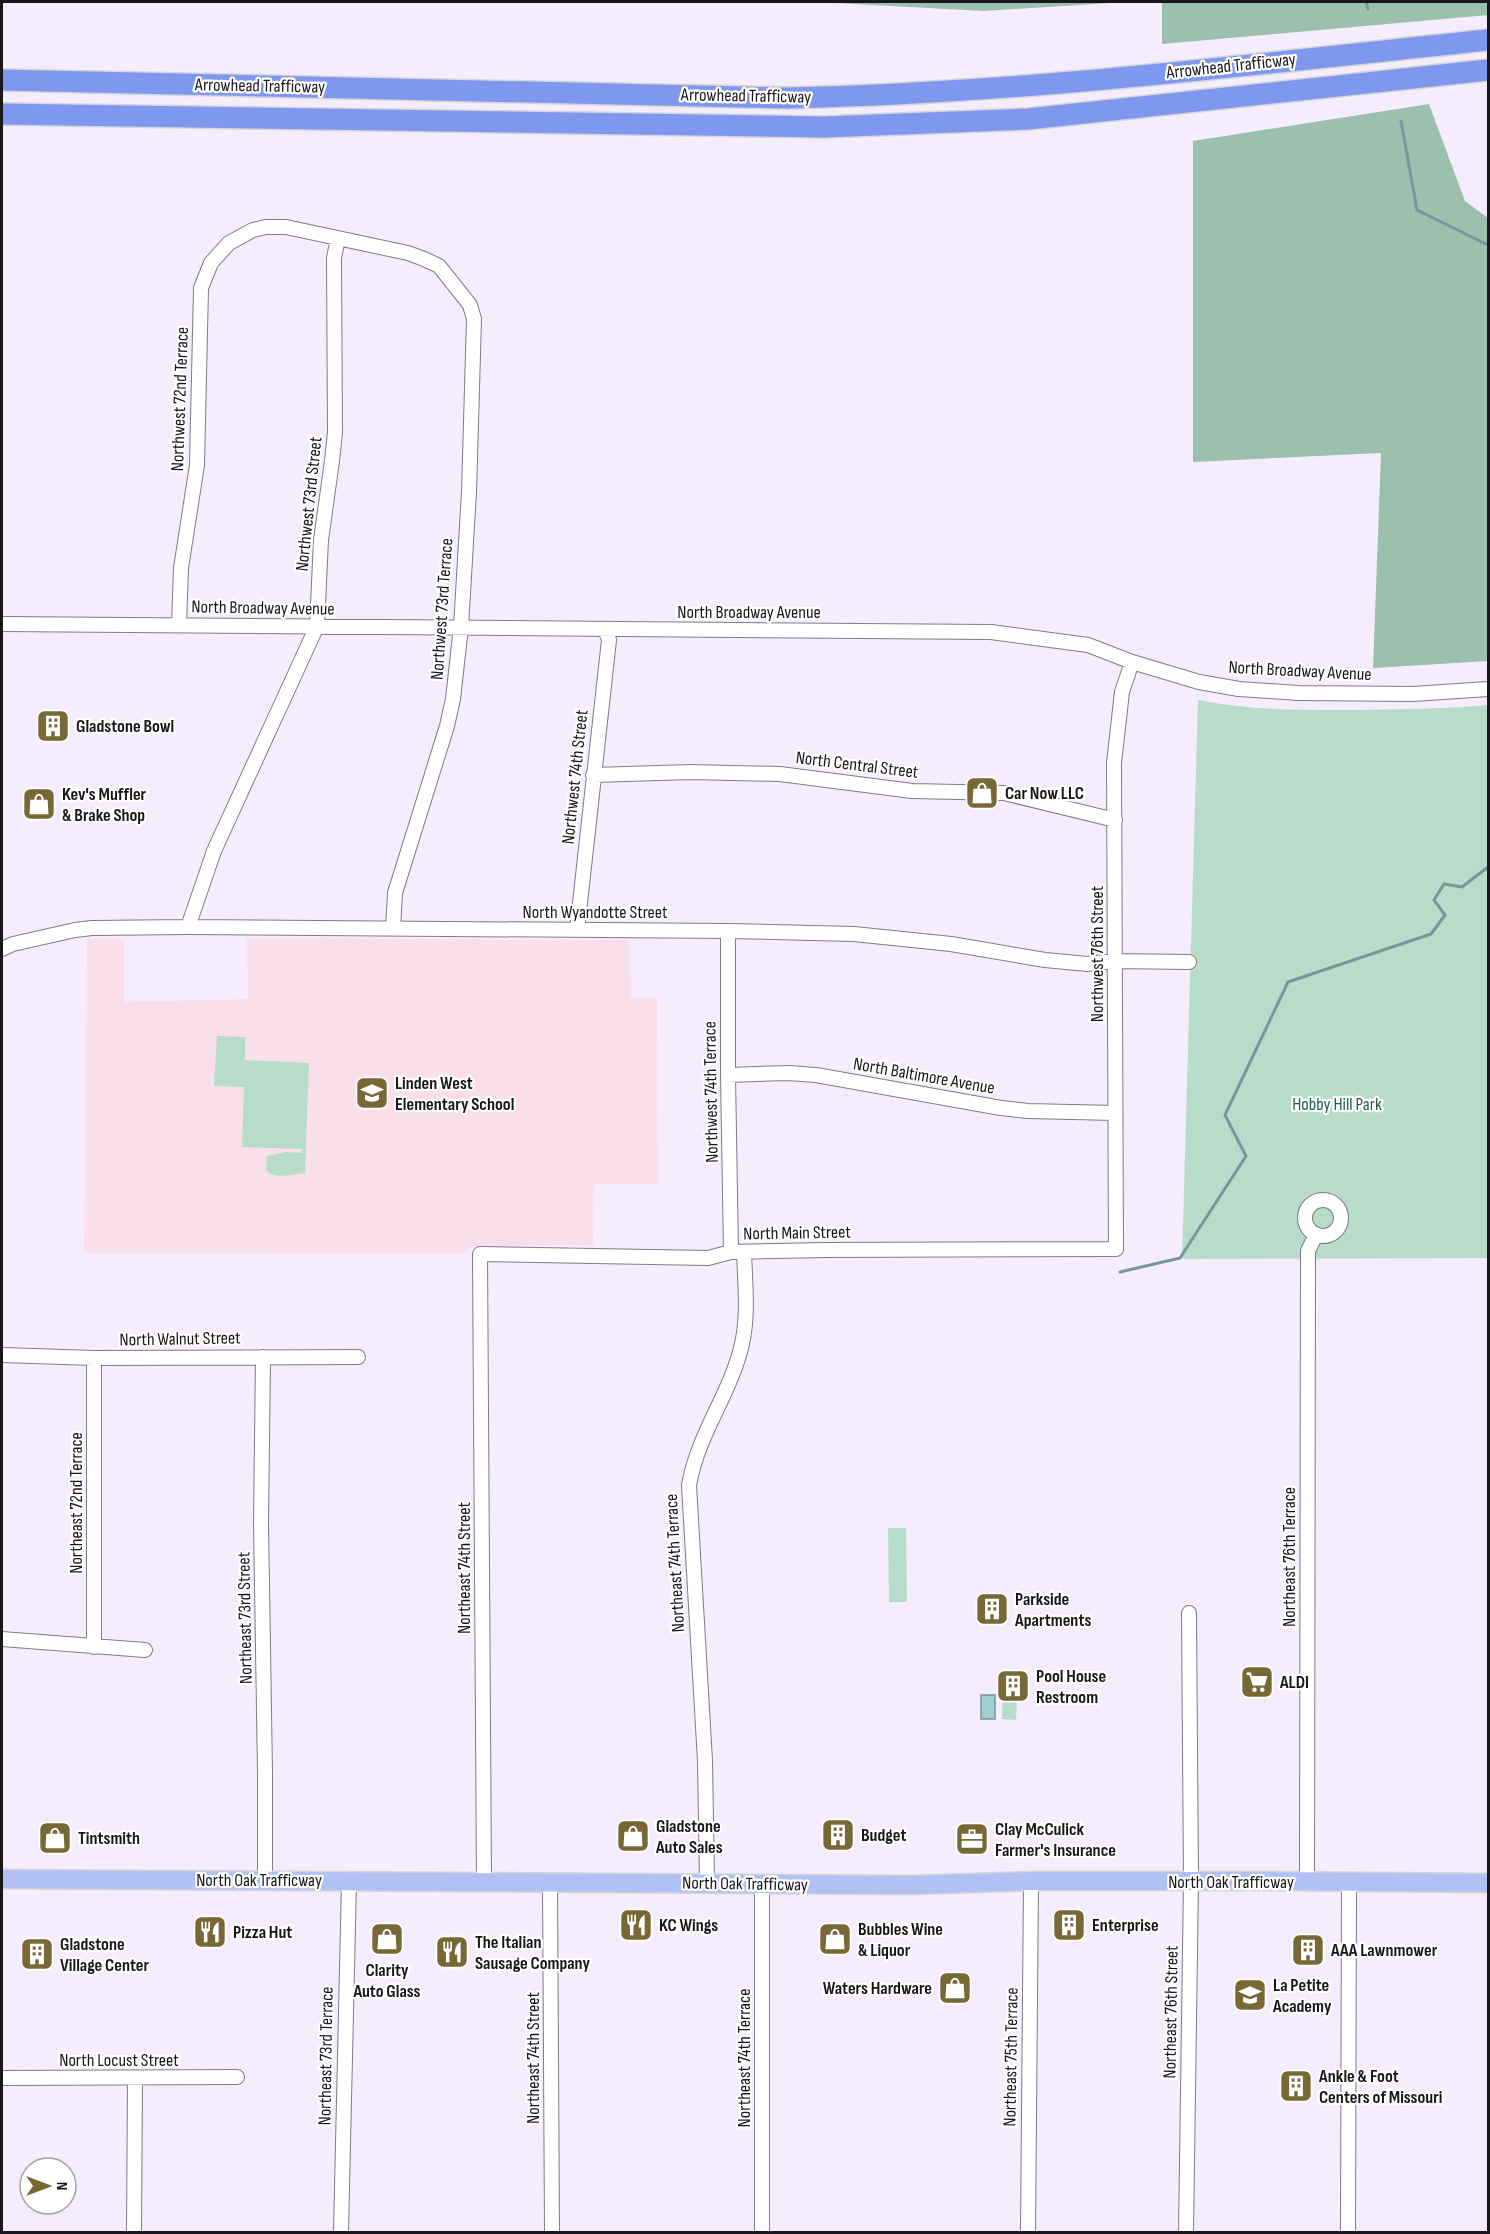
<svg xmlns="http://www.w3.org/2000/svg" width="1490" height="2234" viewBox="0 0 1490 2234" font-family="'Sofia Sans Condensed',sans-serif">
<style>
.commercial{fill:#f8dfe9}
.green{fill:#b7dcc9}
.forest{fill:#9bc0ad}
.water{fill:#a0ced3;stroke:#77979c;stroke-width:1.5}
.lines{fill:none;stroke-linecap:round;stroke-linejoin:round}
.stream{stroke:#77979c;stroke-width:3}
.minor-casing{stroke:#817a88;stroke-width:16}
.major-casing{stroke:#d5d5d6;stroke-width:21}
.highway-casing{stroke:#d5d5d6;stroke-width:24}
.minor{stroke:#fff;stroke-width:14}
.major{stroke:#b2c1f5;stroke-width:18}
.highway{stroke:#7f98ef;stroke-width:21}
.labels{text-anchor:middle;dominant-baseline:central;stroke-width:4.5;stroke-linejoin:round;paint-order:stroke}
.street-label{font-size:18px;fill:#18161b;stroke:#fff}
.poi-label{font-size:18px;font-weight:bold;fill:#18161b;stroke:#fff;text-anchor:start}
.park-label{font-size:18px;fill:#1d5e44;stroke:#fff}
</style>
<rect width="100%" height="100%" fill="#f5edfd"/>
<path class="commercial" d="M247,938L629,940L631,998L657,997L658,1184H594L593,1245L474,1246L464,1254L84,1253L87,939H124V1002L248,999Z"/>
<path class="green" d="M1198,700C1251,711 1305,710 1359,710C1402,709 1446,709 1488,705V1258L1182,1259Z
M217,1036L245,1037V1060L309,1063L305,1173C293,1174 274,1180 266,1170L267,1156L286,1152L302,1153V1149L242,1147L244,1087L214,1086Z
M888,1528H906L907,1602H889Z
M1003,1694L1017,1695L1016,1720L1002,1719Z"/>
<path class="forest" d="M816,2H1127L984,11Z
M1162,2H1488V15L1162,44Z
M1429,104L1465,201L1488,218V661L1373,668L1381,453L1193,462V141Z"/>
<path class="water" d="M981,1695H995V1719H981Z"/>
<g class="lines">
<path class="stream" d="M1366,2L1368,9
M1401,121L1417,210L1488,245
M1120,1272L1180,1258L1246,1156L1225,1115L1288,982L1431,934L1445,915L1434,900L1444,884L1462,887L1488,867"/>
<defs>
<path id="minor" d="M2,624L991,632L1088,645L1132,662L1199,682L1239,689L1298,693L1413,694L1488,689
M179,625L181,568L197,465L201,288L211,263L229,243L253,230L266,227H286L408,253L424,259L439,266L470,305L474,319L469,492L461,627L453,699L447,726L395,893L393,929
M593,775L691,772L780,774L912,791L1004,793L1115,820
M188,927L214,851L317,626L321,540L332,461L335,432L334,258L338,238
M577,930L609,640L605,629
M728,931V1075L731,1252
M2,949L13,944L75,930L92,928L188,927L728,931L854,934L951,944L1045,960L1087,964L1115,961L1189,962
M728,1075L788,1073L816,1075L1001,1108L1028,1111L1115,1113
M1305 1218a18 18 0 1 1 36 0a18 18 0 1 1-36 0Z
M2,1355L94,1358L358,1357
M263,1357L261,1523L265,1773V1880
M94,1358V1647
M2,1639L145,1650
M484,1881L480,1254L708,1258L731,1252L826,1250L1116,1249L1114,763L1122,692L1132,662
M707,1882L705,1761L689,1485C698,1434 729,1396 741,1348C749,1317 745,1284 744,1252
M1307,1882L1308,1251L1316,1234
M550,1883L552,2232
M762,1884V2232
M2,2078L237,2077
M134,2232L135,2078
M341,2232L349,1881
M1028,2232L1031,1881
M1186,2232L1191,1881L1189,1613
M1348,2232L1349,1882"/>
<path id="major" d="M2,1879L912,1885L1031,1881H1264L1488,1883"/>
<path id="highway" d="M2,80L787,98C1021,93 1255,64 1488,40
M2,114L824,127L1028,119L1488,70"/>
</defs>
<use href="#minor" class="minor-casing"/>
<use href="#major" class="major-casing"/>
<use href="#highway" class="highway-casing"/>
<use href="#minor" class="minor"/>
<use href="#major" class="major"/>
<use href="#highway" class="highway"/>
</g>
<defs>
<symbol id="building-square" viewBox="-11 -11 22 22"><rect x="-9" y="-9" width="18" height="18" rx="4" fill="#786836" stroke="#fff"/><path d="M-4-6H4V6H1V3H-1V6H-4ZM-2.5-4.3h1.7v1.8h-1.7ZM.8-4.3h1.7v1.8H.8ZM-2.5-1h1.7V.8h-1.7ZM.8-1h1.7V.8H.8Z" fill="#fff"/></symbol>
<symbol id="shop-square" viewBox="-11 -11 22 22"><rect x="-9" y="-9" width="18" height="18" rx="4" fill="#786836" stroke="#fff"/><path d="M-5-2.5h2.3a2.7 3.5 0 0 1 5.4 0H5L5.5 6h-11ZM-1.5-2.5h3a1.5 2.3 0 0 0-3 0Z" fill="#fff"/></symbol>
<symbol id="school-square" viewBox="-11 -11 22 22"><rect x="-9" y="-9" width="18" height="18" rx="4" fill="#786836" stroke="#fff"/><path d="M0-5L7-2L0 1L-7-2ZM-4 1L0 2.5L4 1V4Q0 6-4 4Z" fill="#fff"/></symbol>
<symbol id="supermarket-square" viewBox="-11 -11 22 22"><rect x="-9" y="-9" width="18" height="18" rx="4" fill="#786836" stroke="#fff"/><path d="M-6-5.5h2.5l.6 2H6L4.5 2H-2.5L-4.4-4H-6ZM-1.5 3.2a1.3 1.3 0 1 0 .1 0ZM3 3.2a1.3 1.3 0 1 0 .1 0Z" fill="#fff"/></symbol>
<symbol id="office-square" viewBox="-11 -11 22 22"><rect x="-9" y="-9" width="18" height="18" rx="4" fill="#786836" stroke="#fff"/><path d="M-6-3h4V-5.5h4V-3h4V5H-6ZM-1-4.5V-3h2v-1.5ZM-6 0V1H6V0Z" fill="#fff"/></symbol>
<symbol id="restaurant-square" viewBox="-11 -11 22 22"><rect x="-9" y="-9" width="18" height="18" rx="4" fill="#786836" stroke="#fff"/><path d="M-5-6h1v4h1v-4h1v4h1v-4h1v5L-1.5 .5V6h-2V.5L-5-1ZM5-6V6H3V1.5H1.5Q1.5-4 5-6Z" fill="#fff"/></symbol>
</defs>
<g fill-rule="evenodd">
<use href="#building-square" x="34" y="707" width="38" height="38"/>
<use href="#shop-square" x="963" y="774" width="38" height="38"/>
<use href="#shop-square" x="20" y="785" width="38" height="38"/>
<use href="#school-square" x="353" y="1074" width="38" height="38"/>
<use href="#building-square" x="973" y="1590" width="38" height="38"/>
<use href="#supermarket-square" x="1238" y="1663" width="38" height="38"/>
<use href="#building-square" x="994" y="1667" width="38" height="38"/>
<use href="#building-square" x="819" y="1816" width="38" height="38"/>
<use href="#shop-square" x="614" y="1817" width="38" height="38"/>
<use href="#shop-square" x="36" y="1819" width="38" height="38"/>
<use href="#office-square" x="953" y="1820" width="38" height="38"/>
<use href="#restaurant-square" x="617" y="1906" width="38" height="38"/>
<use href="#building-square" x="1050" y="1906" width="38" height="38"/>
<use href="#restaurant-square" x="191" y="1913" width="38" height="38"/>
<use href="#shop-square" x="368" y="1920" width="38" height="38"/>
<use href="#shop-square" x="816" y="1920" width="38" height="38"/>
<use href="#building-square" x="1289" y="1931" width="38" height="38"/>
<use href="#restaurant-square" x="433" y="1933" width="38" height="38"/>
<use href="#building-square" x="18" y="1935" width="38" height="38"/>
<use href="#shop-square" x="936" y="1969" width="38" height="38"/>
<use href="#school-square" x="1231" y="1976" width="38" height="38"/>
<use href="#building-square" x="1277" y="2067" width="38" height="38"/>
</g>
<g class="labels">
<g class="street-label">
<text transform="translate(1231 66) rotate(-6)">Arrowhead Trafficway</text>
<text transform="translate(260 86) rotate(1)">Arrowhead Trafficway</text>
<text transform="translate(746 96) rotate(1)">Arrowhead Trafficway</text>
<text transform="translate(180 399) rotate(-88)">Northwest 72nd Terrace</text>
<text transform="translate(309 504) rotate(-84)">Northwest 73rd Street</text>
<text transform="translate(263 608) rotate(1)">North Broadway Avenue</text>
<text transform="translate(442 609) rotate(-86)">Northwest 73rd Terrace</text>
<text x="749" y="612">North Broadway Avenue</text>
<text transform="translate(1300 671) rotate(3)">North Broadway Avenue</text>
<text transform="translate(857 765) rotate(7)">North Central Street</text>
<text transform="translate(575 777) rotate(-84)">Northwest 74th Street</text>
<text x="595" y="912">North Wyandotte Street</text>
<text transform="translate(1097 954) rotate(-90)">Northwest 76th Street</text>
<text transform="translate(924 1076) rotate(10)">North Baltimore Avenue</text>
<text transform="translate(711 1092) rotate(-91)">Northwest 74th Terrace</text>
<text transform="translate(797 1233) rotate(-1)">North Main Street</text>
<text transform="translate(180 1339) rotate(-1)">North Walnut Street</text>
<text transform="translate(76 1503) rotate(-90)">Northeast 72nd Terrace</text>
<text transform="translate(1289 1557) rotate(-90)">Northeast 76th Terrace</text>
<text transform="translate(675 1563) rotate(-93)">Northeast 74th Terrace</text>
<text transform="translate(464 1568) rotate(-90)">Northeast 74th Street</text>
<text transform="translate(245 1618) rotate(-91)">Northeast 73rd Street</text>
<text x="259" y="1880">North Oak Trafficway</text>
<text x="1231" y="1882">North Oak Trafficway</text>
<text transform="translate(745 1884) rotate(1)">North Oak Trafficway</text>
<text transform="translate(1171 2012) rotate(-89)">Northeast 76th Street</text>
<text transform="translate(326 2056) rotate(-89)">Northeast 73rd Terrace</text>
<text transform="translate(1011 2057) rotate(-89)">Northeast 75th Terrace</text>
<text transform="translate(533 2058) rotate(-90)">Northeast 74th Street</text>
<text transform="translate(744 2058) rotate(-90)">Northeast 74th Terrace</text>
<text x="119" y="2060">North Locust Street</text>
</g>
<g class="poi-label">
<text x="76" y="726">Gladstone Bowl</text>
<text x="1005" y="793">Car Now LLC</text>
<text x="62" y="794">Kev's Muffler<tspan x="62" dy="21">&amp; Brake Shop</tspan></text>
<text x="395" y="1083">Linden West<tspan x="395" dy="21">Elementary School</tspan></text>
<text x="1015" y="1599">Parkside<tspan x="1015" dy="21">Apartments</tspan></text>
<text x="1036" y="1676">Pool House<tspan x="1036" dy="21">Restroom</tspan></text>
<text x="1280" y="1682">ALDI</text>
<text x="656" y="1826">Gladstone<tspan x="656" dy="21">Auto Sales</tspan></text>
<text x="995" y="1829">Clay McCulick<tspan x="995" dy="21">Farmer's Insurance</tspan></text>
<text x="861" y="1835">Budget</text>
<text x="78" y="1838">Tintsmith</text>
<text x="659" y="1925">KC Wings</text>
<text x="1092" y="1925">Enterprise</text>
<text x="858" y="1929">Bubbles Wine<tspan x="858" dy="21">&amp; Liquor</tspan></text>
<text x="233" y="1932">Pizza Hut</text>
<text x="475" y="1942">The Italian<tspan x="475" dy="21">Sausage Company</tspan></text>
<text x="60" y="1944">Gladstone<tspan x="60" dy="21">Village Center</tspan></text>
<text x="1331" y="1950">AAA Lawnmower</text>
<text x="387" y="1970" text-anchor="middle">Clarity<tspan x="387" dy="21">Auto Glass</tspan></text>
<text x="1273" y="1985">La Petite<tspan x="1273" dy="21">Academy</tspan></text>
<text x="932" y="1988" text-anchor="end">Waters Hardware</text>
<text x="1319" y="2076">Ankle &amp; Foot<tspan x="1319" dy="21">Centers of Missouri</tspan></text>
</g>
<g class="park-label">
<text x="1337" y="1104">Hobby Hill Park</text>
</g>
</g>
<rect width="1490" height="2234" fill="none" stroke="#18161b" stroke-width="6"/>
<g transform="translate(48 2186) rotate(90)"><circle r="28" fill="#ffffff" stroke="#a3a2a4" stroke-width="1.5"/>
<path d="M0-4.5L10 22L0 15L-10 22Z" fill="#786836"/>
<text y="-9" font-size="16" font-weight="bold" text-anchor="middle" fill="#18161b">N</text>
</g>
</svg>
